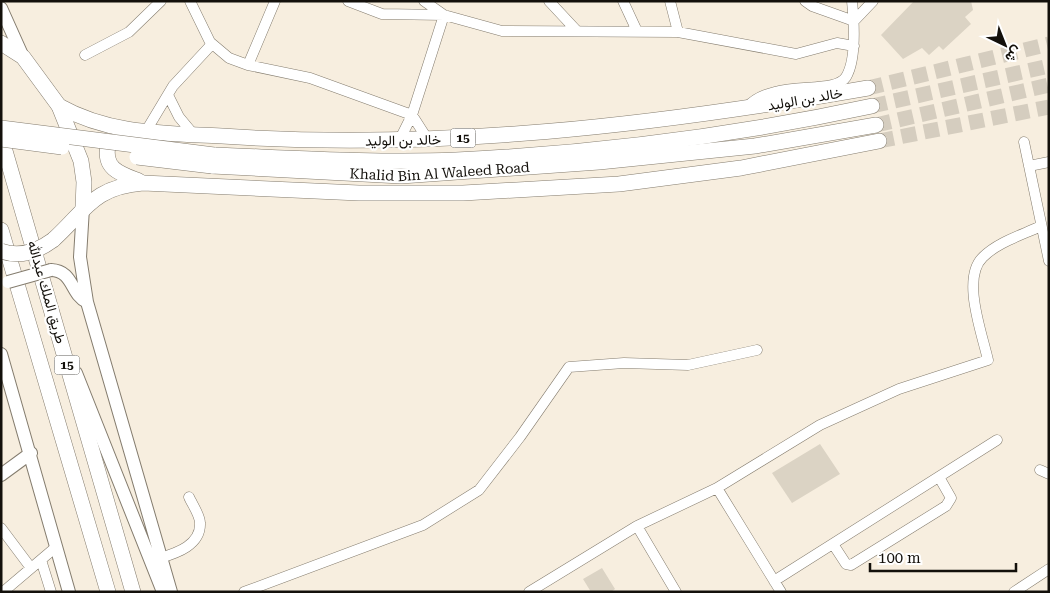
<svg xmlns="http://www.w3.org/2000/svg" width="1050" height="593" viewBox="0 0 1050 593" font-family="'Roboto Serif',Vazirmatn,serif">
<style>
.building{fill:#dbd3c4}
.lines{fill:none;stroke-linecap:round;stroke-linejoin:round}
.highway-tunnel{stroke:#d5cdbf;stroke-width:15;stroke-dasharray:15 8;stroke-linecap:butt}
.minor-casing{stroke:#847c6e;stroke-width:11}
.major-casing{stroke:#847c6e;stroke-width:14}
.highway-casing{stroke:#847c6e;stroke-width:16}
.minor{stroke:#fff;stroke-width:10}
.major{stroke:#fff;stroke-width:12}
.highway{stroke:#fff;stroke-width:15}
.major-bridge-casing{stroke:#847c6e;stroke-width:14;stroke-linecap:butt}
.highway-bridge-casing{stroke:#847c6e;stroke-width:16;stroke-linecap:butt}
.major-bridge{stroke:#fff;stroke-width:12}
.highway-bridge{stroke:#fff;stroke-width:15}
.labels{text-anchor:middle;dominant-baseline:central;stroke-width:4.5;stroke-linejoin:round;paint-order:stroke}
.shield{fill:#fff;stroke:#5a5854;stroke-width:1}
.shield-label{font-size:12px;font-weight:bold;fill:#13100b}
.street-label{font-size:14px;fill:#13100b;stroke:#fff}
</style>
<rect width="100%" height="100%" fill="#f7eedf"/>
<path class="building" d="M914,1H971L973,10L965,17L971,24L943,50L939,46L929,55L922,48L903,59L881,35Z
M820,444L840,474L792,503L772,473Z
M602,568L615,589L611,592H591L583,579Z"/>
<g class="lines">
<path class="highway-tunnel" d="M868,88L1049,44
M872,106L1049,66
M876,125L1049,85
M879,141L1049,107"/>
<defs>
<path id="minor" d="M190,1L210,42L229,58L248,65L310,78L412,115L428,140
M348,1L382,14L444,15L502,31L678,32L796,54L837,43L854,46
M549,1L576,30
M623,1L637,31
M670,1L678,32
M805,1L812,6L854,21L873,1
M85,55L129,32L161,1
M248,65L275,1
M168,95L179,117L194,135
M747,107C773,78 834,96 846,77C857,59 854,21 852,1
M146,131L173,86L212,44
M399,141L412,115L444,15L424,1
M1024,142L1049,261
M1029,166L1049,162
M1040,470L1049,474
M717,488L781,592
M637,526L676,592
M1,528L31,568
M833,544L846,564L851,565L946,506L951,498L939,477
M160,558C177,553 201,545 200,523C200,515 192,504 189,497
M41,560L51,592
M774,581L997,440
M3,592L56,547
M244,592L423,525L479,490L520,437L569,367L624,363L688,365L757,350
M529,592L637,526L717,488L820,425L899,389L988,360C982,333 961,278 983,257C998,242 1022,235 1041,226
M1014,592L1049,569"/>
<path id="major" d="M1,8L23,57
M83,208L80,257L87,302L171,592
M51,270C74,271 70,294 87,302
M1,354L69,592
M76,373L163,592
M1,475L31,453"/>
<g id="highway">
<path d="M1,43L23,57L59,106L81,161L84,182L83,208"/>
<path d="M59,106C111,135 164,133 222,136C439,151 655,125 868,88"/>
<path d="M122,136L108,146C103,169 121,174 139,181"/>
<path d="M1,137L133,592"/>
<path d="M214,155C294,158 375,163 456,160C598,153 733,136 872,106"/>
<path id="s1" d="M212,166L401,176L599,162L755,146L876,125"/>
<path d="M1,230L108,592"/>
<path d="M53,240C86,210 93,187 143,183L359,193H463L619,184L741,168L879,141"/>
</g>
</defs>
<use href="#minor" class="minor-casing"/>
<use href="#major" class="major-casing"/>
<use href="#highway" class="highway-casing"/>
<use href="#minor" class="minor"/>
<use href="#major" class="major"/>
<use href="#highway" class="highway"/>
<defs>
<path id="major-bridge" d="M8,282L51,270"/>
<path id="highway-bridge" d="M1,128L214,155
M1,139L62,147
M137,157L212,166
M1,251C20,258 38,251 53,240"/>
</defs>
<use href="#major-bridge" class="major-bridge-casing"/>
<use href="#highway-bridge" class="highway-bridge-casing"/>
<use href="#major-bridge" class="major-bridge"/>
<use href="#highway-bridge" class="highway-bridge"/>
</g>
<g class="labels">
<g class="shield">
<rect x="450.5" y="128.5" width="25" height="19" rx="4"/>
<rect x="54.5" y="355.5" width="25" height="19" rx="4"/>
</g>
<g class="shield-label">
<text x="463" y="138">15</text>
<text x="67" y="365">15</text>
</g>
<g class="street-label">
<text transform="translate(805 99) rotate(-10)">خالد بن الوليد</text>
<text transform="translate(403 140) rotate(-1)">خالد بن الوليد</text>
<text stroke="none"><textPath href="#s1" startOffset="228">Khalid Bin Al Waleed Road</textPath></text>
<text transform="translate(47 292) rotate(74)">طريق الملك عبدالله</text>
</g>
</g>
<rect width="1050" height="593" fill="none" stroke="#13100b" stroke-width="5"/>
<g transform="translate(1005 45) rotate(137)" stroke="#ffffff" stroke-width="4" paint-order="stroke">
<path d="M0-4L9 19L0 12L-9 19Z" fill="#13100b"/>
<text y="-8" font-size="14" font-weight="bold" text-anchor="middle" fill="#13100b">ش</text>
</g>
<path d="M870 563v8h146v-8" fill="none" stroke="#13100b" stroke-width="2.5"/>
<text x="878" y="563" font-size="15" fill="#13100b" stroke="#ffffff" stroke-width="4" paint-order="stroke">100 m</text>
</svg>
